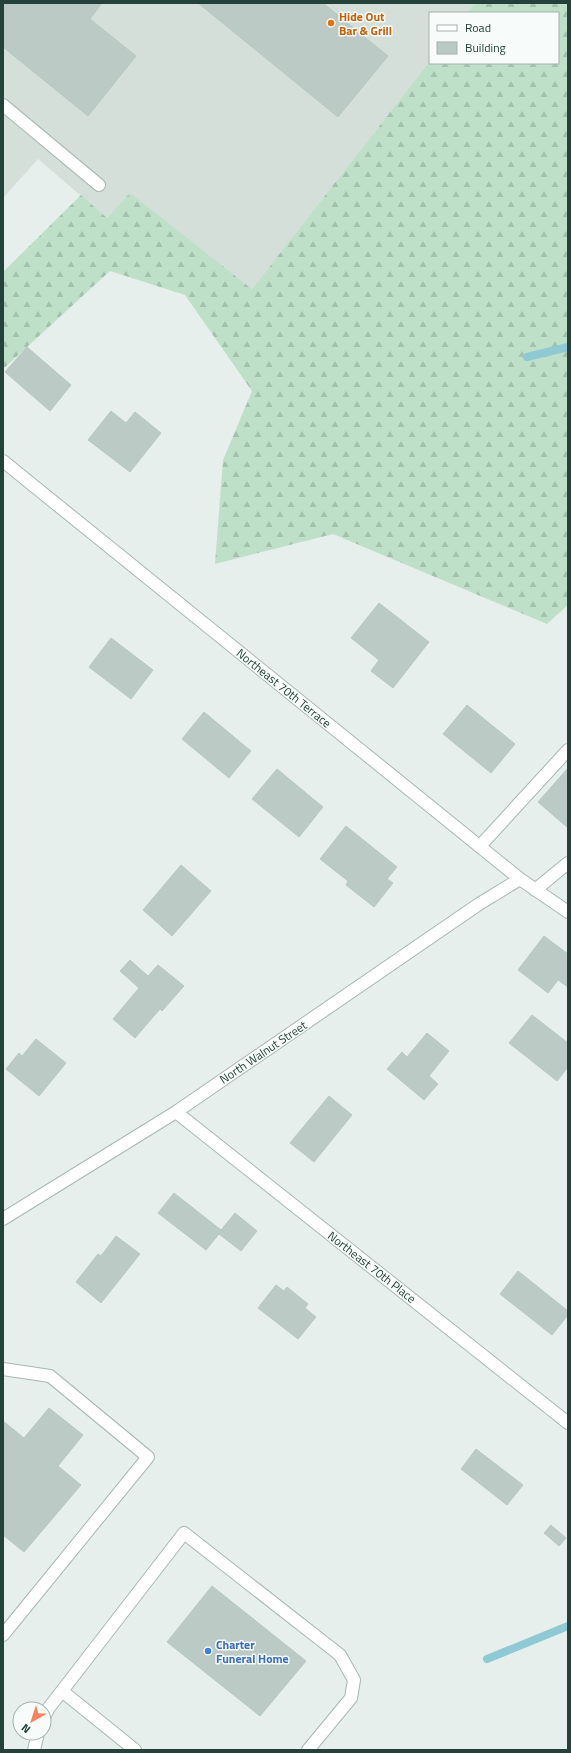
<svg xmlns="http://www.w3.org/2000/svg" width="571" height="1753" viewBox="0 0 571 1753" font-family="'Titillium Web',sans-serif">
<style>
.built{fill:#d4dfda}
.forest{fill:url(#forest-firs)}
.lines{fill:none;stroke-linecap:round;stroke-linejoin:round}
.stream{stroke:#8ec9d4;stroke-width:8}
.building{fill:#bbcac4;stroke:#b8c9c2}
.minor-casing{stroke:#a8b8b2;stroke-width:14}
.minor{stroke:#fff;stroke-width:12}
.food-dot{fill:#e8710a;stroke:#f7fbf9;stroke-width:1.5}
.shop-dot{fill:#3f7fe0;stroke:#f7fbf9;stroke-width:1.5}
.labels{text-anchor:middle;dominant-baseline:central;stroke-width:3;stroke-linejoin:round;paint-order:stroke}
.food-label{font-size:12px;font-weight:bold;fill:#c56008;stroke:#f7fbf9;text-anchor:start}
.street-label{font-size:12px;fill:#24423a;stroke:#f7fbf9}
.shop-label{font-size:12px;font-weight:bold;fill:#366cbe;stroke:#f7fbf9;text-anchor:start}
</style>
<defs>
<pattern id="forest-firs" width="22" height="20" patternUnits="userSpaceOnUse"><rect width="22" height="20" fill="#bfe0c8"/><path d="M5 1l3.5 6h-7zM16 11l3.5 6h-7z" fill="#a4c1ad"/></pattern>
</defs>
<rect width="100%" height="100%" fill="#e6efeb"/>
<path class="built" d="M3,3H475L467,13H430V61L252,289L130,194L107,218L38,159L3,198Z"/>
<path class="forest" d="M475,3H568V605L547,624L333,534L215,564L223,460L252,391L185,295L110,271L3,369V272L81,195L107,218L130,193L252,289L430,61V63H558V13H467Z"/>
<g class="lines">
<path class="stream" d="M527,357L568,347
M487,1659L568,1626"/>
</g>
<path class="building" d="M3,3H102L90,19L136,56L88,116L3,47Z
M198,3H323L388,56L338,117Z
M27,347L71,385L50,411L5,372Z
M111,411L126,423L135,412L161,433L130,472L88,440Z
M379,603L429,642L393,688L371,671L379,660L351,638Z
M111,638L153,670L131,699L89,667Z
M467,705L515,744L491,773L443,734Z
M204,712L251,751L229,778L182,739Z
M568,768V828L538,802Z
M277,769L323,807L299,837L252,799Z
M346,826L397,867L387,879L393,883L374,907L346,885L348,881L320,859Z
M181,865L211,891L172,936L143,910Z
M544,936L568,954V987L558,980L548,993L518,970Z
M130,960L148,976L158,965L184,986L162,1011L160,1009L135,1038L113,1019L139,988L120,971Z
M532,1015L568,1043V1067L557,1081L509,1043Z
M427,1033L449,1051L429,1076L438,1084L424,1100L387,1069L402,1052L407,1057Z
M36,1039L66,1063L39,1096L6,1069L19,1053L22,1056Z
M329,1096L352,1115L314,1162L290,1143Z
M174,1193L221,1230L235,1213L257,1231L241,1251L219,1234L206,1250L158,1213Z
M116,1236L140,1254L101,1303L76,1282L98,1254L101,1256Z
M518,1271L568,1311V1315L552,1335L500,1294Z
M276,1285L284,1291L287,1287L308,1304L305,1308L316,1317L298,1339L258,1308Z
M49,1408L83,1435L58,1466L81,1485L24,1552L3,1535V1421L24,1438Z
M476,1449L523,1485L507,1505L461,1469Z
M551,1525L566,1538L559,1546L544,1533Z
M212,1586L306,1661L260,1716L167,1642Z"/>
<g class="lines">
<defs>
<path id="minor" d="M3,105L99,185
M3,461L520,879L568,912
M480,846L568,750
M535,890L568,863
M176,1112L568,1423
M3,1219L176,1112L479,904L520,879
M3,1369L50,1376L148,1457L3,1635
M62,1691L135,1750
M44,1718L48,1709L184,1533L340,1655L354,1680L351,1698L308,1750
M34,1750L38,1733"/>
</defs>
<use href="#minor" class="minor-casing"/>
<use href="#minor" class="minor"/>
</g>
<circle class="food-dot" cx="331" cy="23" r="4"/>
<circle class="shop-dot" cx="208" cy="1651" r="4"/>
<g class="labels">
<g class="food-label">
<text x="339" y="16">Hide Out<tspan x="339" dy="14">Bar &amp; Grill</tspan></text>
</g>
<g class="street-label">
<text transform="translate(284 688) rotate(39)">Northeast 70th Terrace</text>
<text transform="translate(263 1052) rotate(-34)">North Walnut Street</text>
<text transform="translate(372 1267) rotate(38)">Northeast 70th Place</text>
</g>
<g class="shop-label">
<text x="216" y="1644">Charter<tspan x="216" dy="14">Funeral Home</tspan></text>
</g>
</g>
<rect width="571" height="1753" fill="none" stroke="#24423a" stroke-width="8"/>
<rect x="429" y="12" width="130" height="52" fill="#f7fbf9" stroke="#a3b1ad"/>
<rect x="437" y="25" width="20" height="6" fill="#ffffff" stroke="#a3b1ad"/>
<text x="465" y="32" font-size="12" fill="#24423a">Road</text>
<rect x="437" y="42" width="20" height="12" fill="#bbcac4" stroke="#a3b1ad"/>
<text x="465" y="52" font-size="12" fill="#24423a">Building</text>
<g transform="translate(32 1721) rotate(219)"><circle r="19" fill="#f7fbf9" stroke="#a3b1ad"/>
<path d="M0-3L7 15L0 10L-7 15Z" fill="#f4845f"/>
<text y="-6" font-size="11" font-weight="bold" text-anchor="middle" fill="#24423a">N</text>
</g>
</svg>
